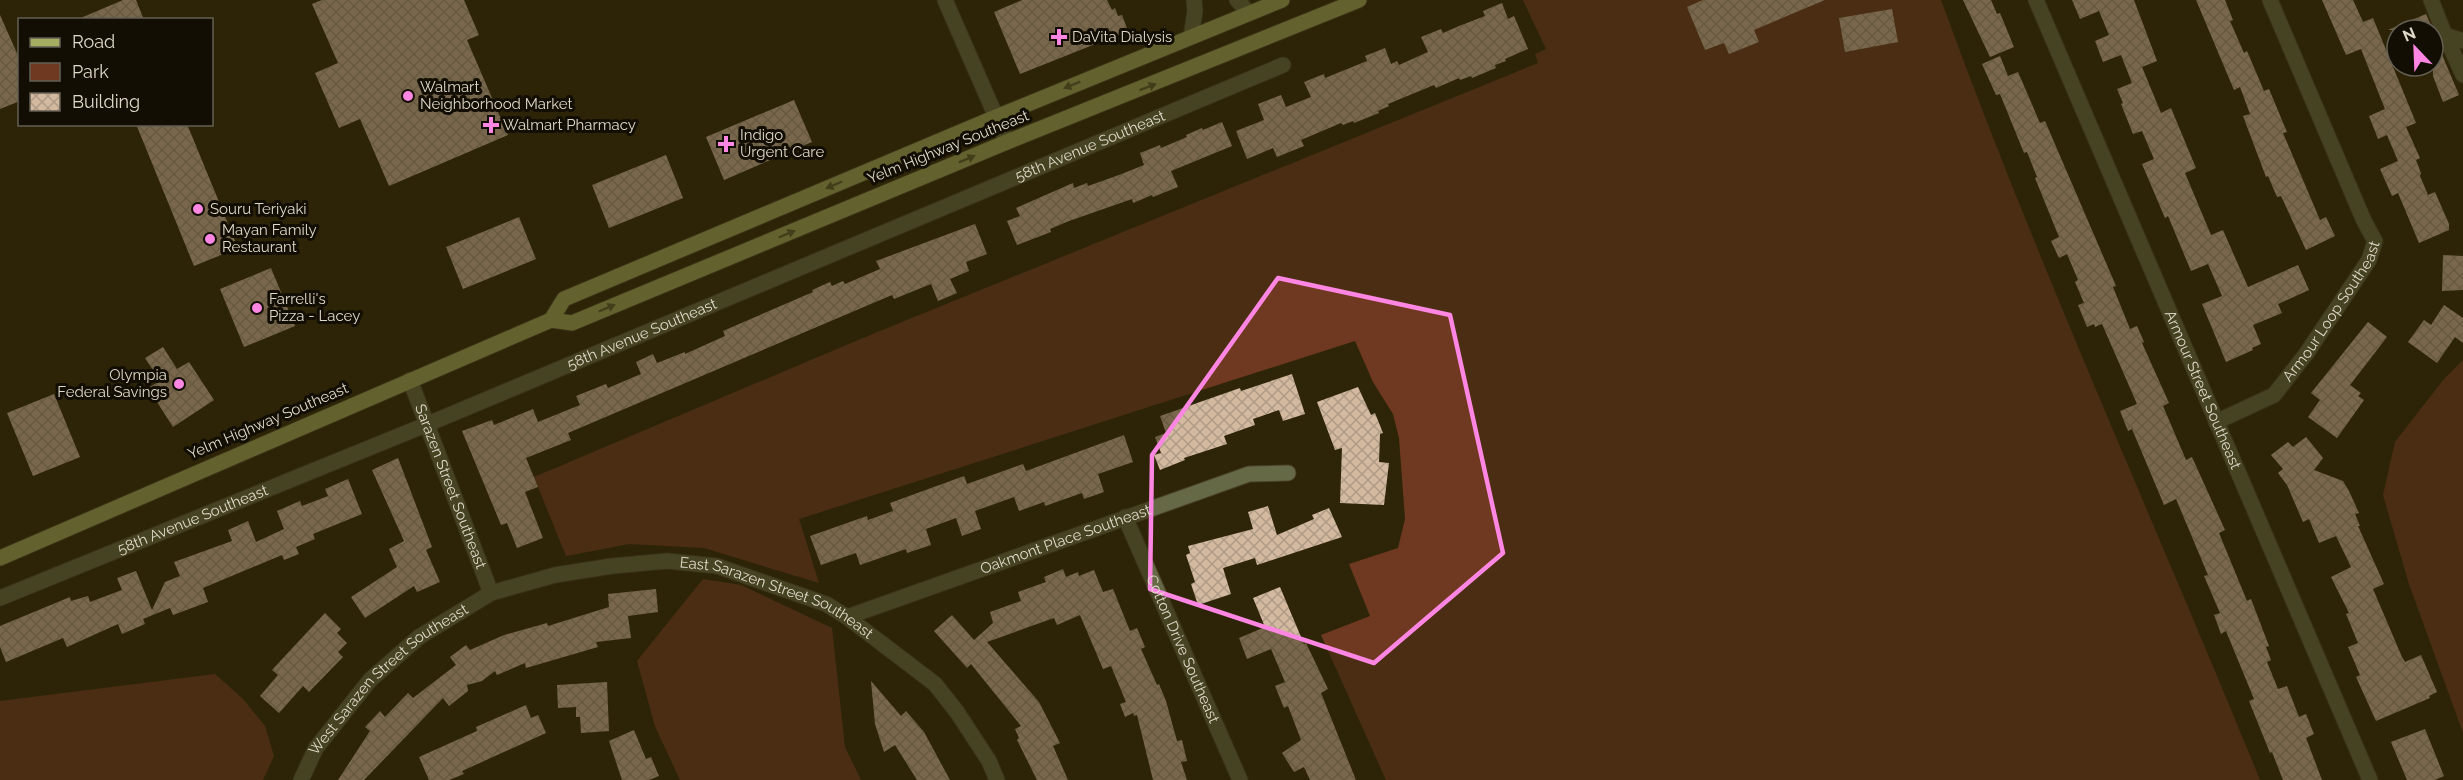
<svg xmlns="http://www.w3.org/2000/svg" width="2463" height="780" viewBox="0 0 2463 780" font-family="Raleway,sans-serif">
<style>
.green{fill:#6e3920}
.building{fill:url(#building-cross-hatch)}
.lines{fill:none;stroke-linecap:round;stroke-linejoin:round}
.minor-casing{stroke:#4a4227;stroke-width:17}
.major-casing{stroke:#4a4227;stroke-width:17}
.minor{stroke:#656946;stroke-width:15}
.major{stroke:#a5ad61;stroke-width:15}
.oneway{fill:#5c5e32}
.marked{fill:none;stroke:#fd86e2;stroke-width:4.5;stroke-linejoin:round}
.poi-dot{fill:#fd86e2;stroke:#120e04;stroke-width:2}
.labels{text-anchor:middle;dominant-baseline:central;stroke-width:6;stroke-linejoin:round;paint-order:stroke}
.poi-label{font-size:15px;fill:#dfd9c9;stroke:#120e04;text-anchor:start}
.street-label{font-size:15px;fill:#dfd9c9;stroke:#120e04}
</style>
<defs>
<pattern id="building-cross-hatch" width="8" height="8" patternUnits="userSpaceOnUse" patternTransform="scale(1.5)"><rect width="8" height="8" fill="#d2b99f"/><path d="M0 0l8 8M0 8l8-8" fill="none" stroke="#ae9b86"/></pattern>
</defs>
<rect width="100%" height="100%" fill="#2e2508"/>
<path class="green" d="M1523,0H1941C2037,264 2154,520 2260,780H1386L1321,635L1370,616L1349,564L1398,548L1405,519L1399,438L1393,414L1373,382L1355,341L799,519L819,583L704,548L629,544L566,556L534,477L863,338L1538,63L1535,54L1546,49Z
M2463,360V733L2409,584L2383,495L2395,442L2444,379Z
M703,579L741,585L832,628L845,747L861,780H680L655,726L637,661Z
M215,674L243,699L265,726L274,756L263,780H0V701Z"/>
<path class="building" d="M123,0H136L144,20H76Z
M322,0H464L479,35L467,40L508,135L389,186L360,119L339,128L315,73L338,63L312,4Z
M1022,0H1107L1112,10L1115,8L1118,16L1122,15L1128,31L1020,74L994,12Z
M1703,0H1825L1754,30L1759,42L1729,54L1724,43L1705,50L1687,7Z
M1963,0H1991L1997,14L2000,13L2014,47L1990,57Z
M2072,0H2134L2157,61L2142,67L2161,113L2171,108L2196,168L2185,173L2211,235L2223,230L2248,287L2298,265L2309,290L2278,304L2282,313L2253,325L2261,344L2252,348L2253,350L2226,362L2202,304L2222,296L2208,264L2191,271L2168,216L2165,218L2142,164L2154,159L2142,131L2133,134L2121,104L2123,103L2117,89L2132,83L2121,55L2103,62L2095,41L2109,35L2099,11L2080,19Z
M2196,0H2225L2233,20L2230,21L2244,53L2247,51L2264,91L2269,89L2287,132L2283,133L2320,220L2326,217L2335,236L2306,250L2281,196L2277,197L2268,176L2266,177L2243,116L2250,114L2240,87L2234,90Z
M2322,0H2353L2363,22L2373,18L2416,123L2406,127L2420,158L2416,160L2421,173L2420,176L2428,195L2435,192L2449,224V230L2419,243L2398,193L2392,196L2380,169L2398,161L2387,135L2378,139L2369,116L2385,109L2361,49L2346,55Z
M1502,3L1508,19L1514,16L1528,49L1505,59L1506,61L1495,65L1496,68L1472,78L1471,76L1460,80L1459,78L1436,88L1434,85L1388,104L1389,106L1378,111L1379,113L1354,123L1353,121L1343,125L1341,123L1301,140L1304,146L1277,157L1273,148L1247,159L1236,131L1264,120L1258,104L1281,95L1286,107L1311,97L1304,82L1324,74L1325,78L1367,61L1365,56L1385,48L1391,64L1397,61L1399,65L1428,52L1421,37L1441,29L1443,33L1459,26L1485,16L1483,11Z
M1892,9L1898,42L1845,52L1839,18Z
M2426,14L2433,30H2388Z
M0,15L20,60V101L0,109Z
M2433,33L2459,95L2443,102L2433,76Z
M2000,56L2008,76L2018,72L2040,123L2045,121L2116,286L2113,287L2130,329L2137,326L2144,342L2142,343L2169,403L2163,406L2186,460L2192,457L2225,530L2219,533L2247,601L2251,599L2269,646L2266,647L2271,660L2267,662L2278,689L2287,686L2299,717L2306,714L2314,734L2306,738L2322,780H2283L2272,752L2270,753L2249,701L2254,699L2226,631L2221,634L2214,615L2220,613L2204,576L2208,575L2176,499L2164,505L2132,429L2128,431L2120,411L2137,404L2102,324L2095,327L2094,324L2087,327L2078,305L2084,303L2075,282L2078,280L2067,254L2059,258L2051,241L2059,237L2035,178L2037,177L2027,152L2024,153L2000,94L1996,95L1982,64Z
M794,100L812,142L724,180L706,137Z
M1222,122L1232,146L1171,171L1178,187L1153,197L1152,195L1133,203L1132,199L1069,221L1050,229L1051,232L1017,245L1007,221L1020,216L1016,208L1073,183L1074,188L1087,183L1088,186L1119,175L1144,165L1140,153L1160,145L1161,148L1187,137L1186,135L1202,128L1203,130Z
M136,124H187L238,248L194,266Z
M666,155L683,198L609,228L592,185Z
M519,217L536,259L463,289L446,247Z
M975,224L987,254L966,262L969,271L950,279L957,293L938,301L931,284L894,299L892,295L568,433L571,440L526,458L538,487L525,492L543,538L517,548L507,523L501,525L462,431L492,420L494,425L533,409L538,422L580,405L576,396L606,384L608,388L641,374L636,362L653,354L657,363L685,352V354L725,336L723,331L813,292L812,290L830,282L832,286L843,281L845,284L880,269L876,261Z
M2443,255L2463,256V290L2442,291Z
M271,268L295,326L244,347L220,289Z
M2444,305L2463,318V343L2455,337L2437,363L2408,342L2424,320L2431,325Z
M2368,322L2387,337L2350,385L2361,393L2358,396L2364,400L2337,438L2308,417L2320,400L2311,393Z
M163,347L177,369L189,362L214,400L173,427L148,388L160,381L145,358Z
M1292,374L1305,414L1283,421L1279,410L1253,419L1255,425L1224,436L1227,444L1184,458L1185,460L1160,470L1154,455L1161,453L1155,437L1166,433L1160,416L1240,388L1241,391Z
M1358,387L1371,415L1375,413L1383,433L1380,434L1379,462L1389,463L1384,505L1340,503L1342,448L1335,450L1317,402Z
M54,394L80,457L33,476L7,413Z
M1124,435L1133,462L1098,474L1104,492L1084,499L1082,493L1045,506L1044,502L1019,511L1014,497L975,511L981,529L962,536L956,518L926,529L931,545L907,553L906,549L860,565L856,553L821,565L810,536L867,516L868,520L893,511L890,503L964,476L967,484L1023,464L1026,471Z
M2306,437L2323,458L2314,470L2343,481L2349,491L2359,513L2355,514L2360,526H2358L2384,584L2373,589L2402,657L2405,662L2421,655L2437,692L2429,696L2430,698L2376,721L2356,677L2360,675L2348,647L2358,643L2346,614L2349,613L2331,577L2351,567L2336,536L2319,543L2309,519L2303,522L2287,485L2278,473L2283,469L2271,455L2288,442L2293,447Z
M398,458L432,547L426,550L440,582L417,592L414,586L365,618L351,597L397,567L389,549L404,541L372,470Z
M348,479L362,514L313,534L315,539L296,547L299,554L284,560L282,555L203,588L208,602L173,615L170,608L143,619L145,624L122,634L118,624L67,647L63,638L6,662L0,647V626L70,597L71,601L88,596L90,602L122,590L117,578L136,571L152,610L165,582L180,576L174,562L232,541L228,530L248,521L256,542L284,529L277,511L300,501L302,506L328,496L325,489Z
M1268,506L1277,535L1314,519L1312,515L1329,508L1342,537L1257,565L1255,558L1223,568L1231,594L1198,605L1191,584L1195,582L1186,555L1190,553L1188,546L1253,529L1248,512Z
M1063,569L1066,577L1078,572L1079,576L1094,570L1103,592L1113,589L1130,631L1137,628L1145,647L1141,649L1157,685L1159,684L1166,701L1177,741L1182,740L1187,761L1181,762L1187,780H1153L1137,715L1134,716L1133,713L1125,717L1120,704L1126,702L1111,666L1103,669L1080,615L1057,625L1054,618L987,642L1039,702L1060,743L1053,746L1068,780H1037L1017,740L1019,738L1015,729L1021,726L971,664L967,668L934,631L952,615L974,640L993,623L990,612L1021,601L1018,592L1046,582L1044,577Z
M1280,587L1304,644L1306,643L1328,689L1321,693L1356,780H1310L1304,767L1294,772L1282,753L1301,740L1288,706L1284,708L1275,686L1285,682L1271,649L1247,659L1239,638L1265,627L1253,598Z
M656,589L658,612L628,616L631,638L596,642L598,647L526,668L525,663L497,675L495,671L482,681L467,685L468,691L449,706L443,698L364,780H338L370,731L365,727L380,711L385,717L408,693L413,698L456,665L450,657L466,645L470,650L504,635L547,623L548,626L609,607L608,594Z
M325,613L341,629L337,633L347,643L338,652L343,657L309,692L303,686L279,713L260,696L278,675L272,670Z
M871,681L901,716L906,711L924,732L950,780H917L895,745L884,752L875,724Z
M607,682L609,731L581,733L580,717H576V707L558,708L557,685Z
M526,705L531,718L538,715L546,733L462,771L464,774L449,780H429L419,757L477,731L476,727Z
M2425,729L2444,776L2435,780H2407L2391,742Z
M634,730L646,759L651,757L659,776L649,780H622L609,741Z"/>
<g class="lines">
<defs>
<g id="minor">
<path d="M945,0L1007,142"/>
<path d="M1237,0L1249,13"/>
<path id="s1" d="M2036,0L2370,780"/>
<path d="M2431,0L2445,35L2463,41"/>
<path d="M2445,35L2463,75"/>
<path d="M1191,37L1195,11L1194,0"/>
<path id="s2" d="M410,380L491,593"/>
<path id="s3" d="M2216,422L2274,395L2306,354L2369,260L2375,241L2364,221L2270,0"/>
<path id="s4" d="M1125,517L1240,780"/>
<path id="s5" d="M0,598L428,424L1283,65"/>
<path id="s6" d="M847,617L1249,474L1288,473"/>
<path id="s7" d="M301,780L316,748L370,680L419,637L491,593L555,575L612,566L667,561L717,566L826,604L847,617L935,684L957,712L989,761L997,780"/>
</g>
<path id="major" d="M551,320L564,299L996,117L1282,0
M0,558L551,320L572,323L1007,142L1359,0"/>
</defs>
<use href="#minor" class="minor-casing"/>
<use href="#major" class="major-casing"/>
<use href="#minor" class="minor"/>
<use href="#major" class="major"/>
</g>
<defs><path id="oneway-solid" d="M-6-.8H1V-3.2L6.5 0L1 3.2V.8H-6Z" transform="scale(1.5)"/></defs>
<g class="oneway">
<use href="#oneway-solid" transform="translate(1072 85) rotate(158)"/>
<use href="#oneway-solid" transform="translate(1148 87) rotate(-21)"/>
<use href="#oneway-solid" transform="translate(967 159) rotate(-23)"/>
<use href="#oneway-solid" transform="translate(834 185) rotate(157)"/>
<use href="#oneway-solid" transform="translate(787 234) rotate(-23)"/>
<use href="#oneway-solid" transform="translate(607 308) rotate(-23)"/>
</g>
<path d="M0 0H2463V780H0ZM1278,278L1450,315L1503,553L1374,663L1150,589L1152,455Z" fill="#2e2508" fill-opacity=".55" fill-rule="evenodd"/>
<path class="marked" d="M1278,278L1450,315L1503,553L1374,663L1150,589L1152,455Z"/>
<g class="poi-dot">
<path d="M1056 28h6v6h6v6h-6v6h-6v-6h-6v-6h6z"/>
<circle cx="408" cy="96" r="6"/>
<path d="M488 116h6v6h6v6h-6v6h-6v-6h-6v-6h6z"/>
<path d="M723 135h6v6h6v6h-6v6h-6v-6h-6v-6h6z"/>
<circle cx="198" cy="209" r="6"/>
<circle cx="210" cy="239" r="6"/>
<circle cx="257" cy="308" r="6"/>
<circle cx="179" cy="384" r="6"/>
</g>
<g class="labels">
<g class="poi-label">
<text x="1072" y="37">DaVita Dialysis</text>
<text x="420" y="87">Walmart<tspan x="420" dy="17">Neighborhood Market</tspan></text>
<text x="503" y="125">Walmart Pharmacy</text>
<text x="740" y="135">Indigo<tspan x="740" dy="17">Urgent Care</tspan></text>
<text x="210" y="209">Souru Teriyaki</text>
<text x="222" y="230">Mayan Family<tspan x="222" dy="17">Restaurant</tspan></text>
<text x="269" y="299">Farrelli's<tspan x="269" dy="17">Pizza - Lacey</tspan></text>
<text x="167" y="375" text-anchor="end">Olympia<tspan x="167" dy="17">Federal Savings</tspan></text>
</g>
<g class="street-label">
<text stroke="none"><textPath href="#s5" startOffset="1180">58th Avenue Southeast</textPath></text>
<text transform="translate(948 147) rotate(-22)">Yelm Highway Southeast</text>
<text stroke="none"><textPath href="#s3" startOffset="166">Armour Loop Southeast</textPath></text>
<text stroke="none"><textPath href="#s5" startOffset="694">58th Avenue Southeast</textPath></text>
<text stroke="none"><textPath href="#s1" startOffset="424">Armour Street Southeast</textPath></text>
<text transform="translate(268 421) rotate(-23)">Yelm Highway Southeast</text>
<text stroke="none"><textPath href="#s2" startOffset="114">Sarazen Street Southeast</textPath></text>
<text stroke="none"><textPath href="#s5" startOffset="208">58th Avenue Southeast</textPath></text>
<text stroke="none"><textPath href="#s6" startOffset="232">Oakmont Place Southeast</textPath></text>
<text stroke="none"><textPath href="#s7" startOffset="568">East Sarazen Street Southeast</textPath></text>
<text stroke="none"><textPath href="#s4" startOffset="144">Cotton Drive Southeast</textPath></text>
<text stroke="none"><textPath href="#s7" startOffset="136">West Sarazen Street Southeast</textPath></text>
</g>
</g>
<rect x="18" y="18" width="195" height="108" fill="#120e04" stroke="#645f53" stroke-width="1.5"/>
<rect x="30" y="38" width="30" height="9" fill="#a5ad61" stroke="#645f53" stroke-width="1.5"/>
<text x="72" y="48" font-size="18" fill="#dfd9c9">Road</text>
<rect x="30" y="63" width="30" height="18" fill="#6e3920" stroke="#645f53" stroke-width="1.5"/>
<text x="72" y="78" font-size="18" fill="#dfd9c9">Park</text>
<rect x="30" y="93" width="30" height="18" fill="url(#building-cross-hatch)" stroke="#645f53" stroke-width="1.5"/>
<text x="72" y="108" font-size="18" fill="#dfd9c9">Building</text>
<g transform="translate(2415 48) rotate(337)"><circle r="28" fill="#120e04" stroke="#645f53" stroke-width="1.5"/>
<path d="M0-4.5L10 22L0 15L-10 22Z" fill="#fd86e2"/>
<text y="-9" font-size="16" font-weight="bold" text-anchor="middle" fill="#dfd9c9">N</text>
</g>
</svg>
